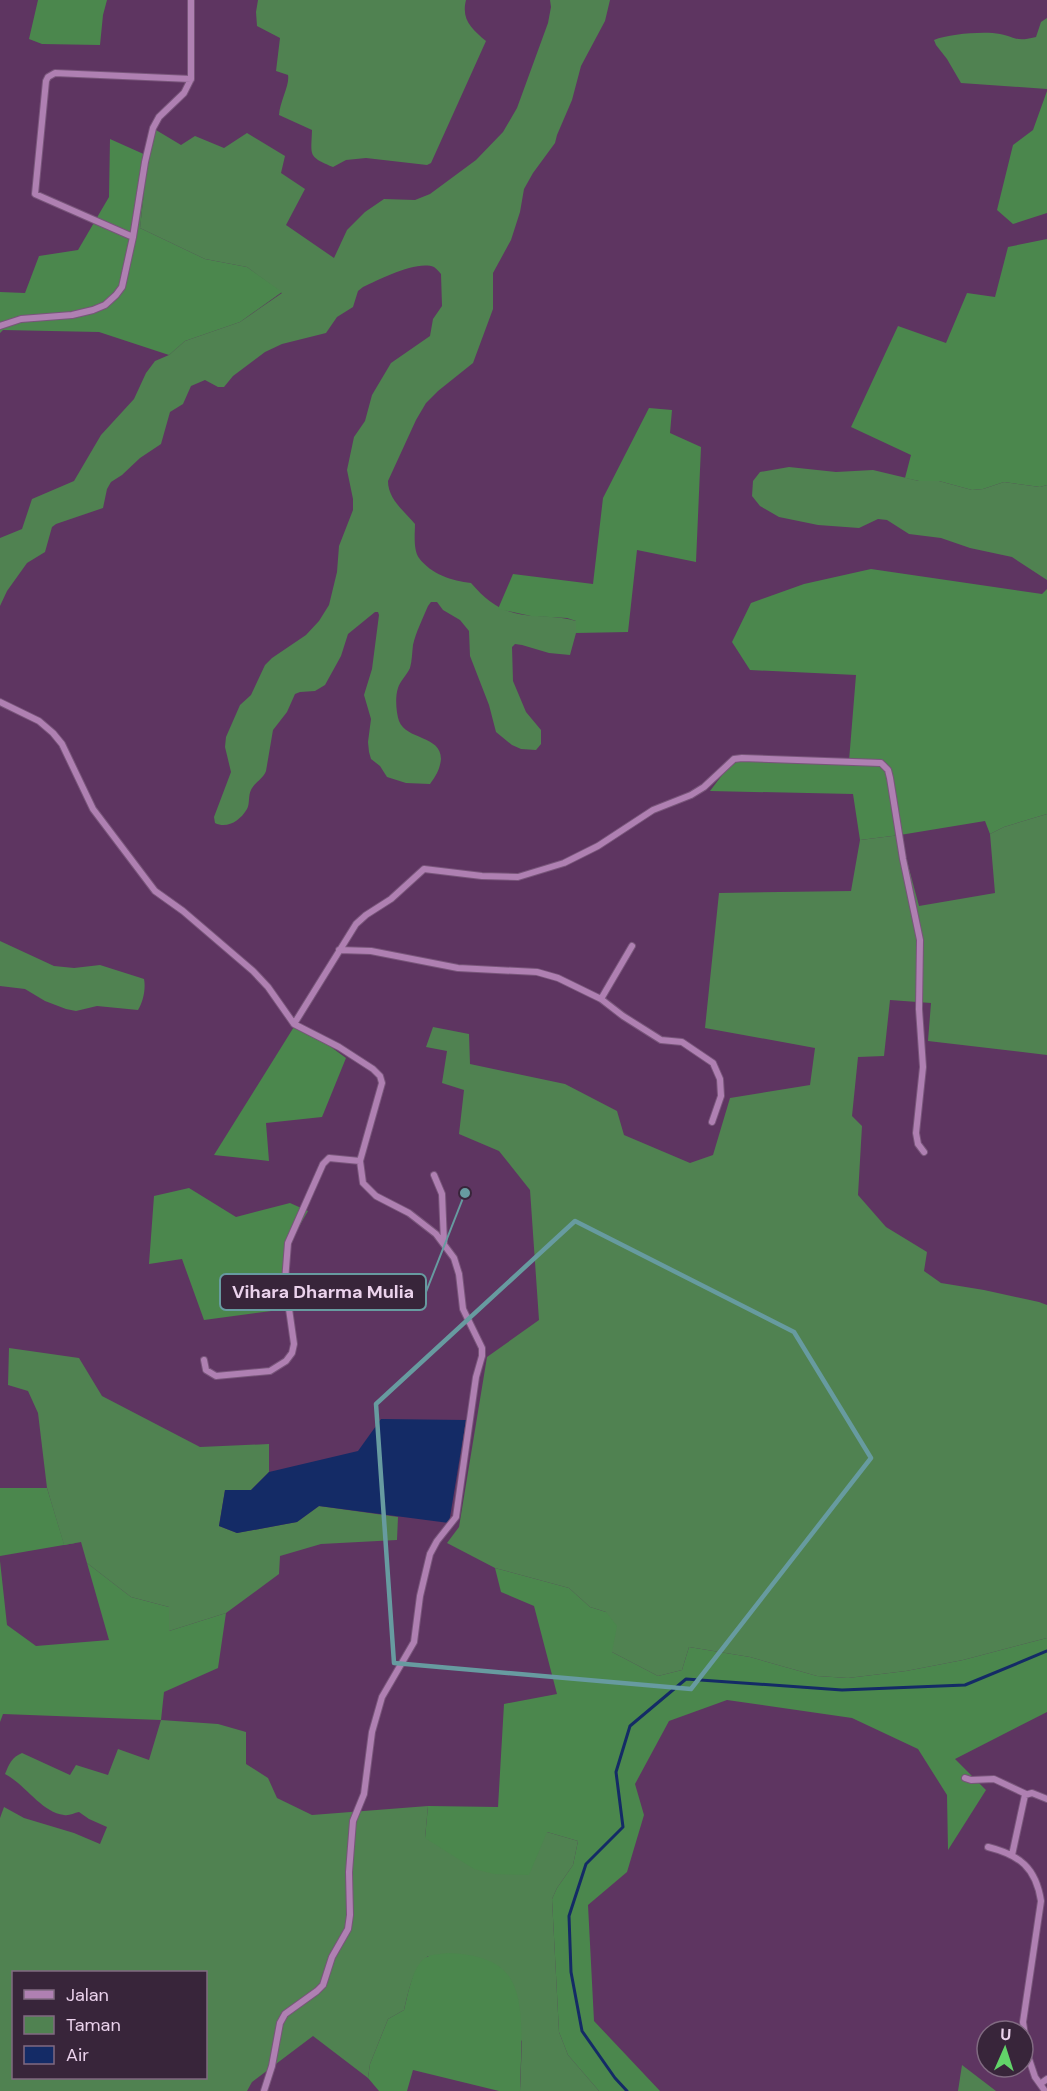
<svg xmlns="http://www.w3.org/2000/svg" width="1047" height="2091" viewBox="0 0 1047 2091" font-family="'DM Sans',sans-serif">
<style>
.green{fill:#508251;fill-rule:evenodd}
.forest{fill:#4b874d}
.water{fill:#142b66}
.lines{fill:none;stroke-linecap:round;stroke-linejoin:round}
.stream{stroke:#142b66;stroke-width:3}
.minor-casing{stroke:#78557a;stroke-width:8}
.minor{stroke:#af80b2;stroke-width:6}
.marked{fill:none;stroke:#679ba0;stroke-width:4.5;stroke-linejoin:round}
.leader{fill:none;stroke:#679ba0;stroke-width:2}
.callout-dot{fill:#679ba0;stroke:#38253a;stroke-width:2}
.callout{fill:#38253a;stroke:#679ba0;stroke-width:2}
.callout-label{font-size:18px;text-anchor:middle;font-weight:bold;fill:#ebd2ec}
</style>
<rect width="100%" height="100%" fill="#5e3561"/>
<path class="green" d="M258,0H466C461,20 472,29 486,41L431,163L427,165L366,158L346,160L333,167C308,156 311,157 312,130L279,115C280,101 290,85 288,75L276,71L280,38L257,26L256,12Z
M550,0H610L605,21L581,66L572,100L557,135L555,143L533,173L524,189L520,212L511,240L493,273V309L473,363L438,391L426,403L416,420L388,481C388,499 404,511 415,524C415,534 413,549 419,558C431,574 452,581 471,583C491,606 507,615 537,616C551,617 563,617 576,621V633L570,655L549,653L522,645L515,644L512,647L513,681L526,712L541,730V744L536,750L521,749L512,745L496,732L489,705L470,656L469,631L460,620L443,610L437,602H431L428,606C423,618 416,632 413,645C412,653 412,661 410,668C407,675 400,681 398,688C395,697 396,712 399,721C406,740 441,735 441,759C440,769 436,776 430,784L406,783L387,777L380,766L371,759L369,752L368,742L371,719L364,695L372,669L379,615L378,612H375L348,634L341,656L325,685L315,691L300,692L295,694L287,712L273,730L266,771C263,779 254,783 251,790C248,796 250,804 247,809C240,821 227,829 215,823L214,817L231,772L225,747L226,737L240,705L251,695L265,665L272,658L306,635L319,621L329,605L337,572L339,546L353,510V499L347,470L354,437L365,421L372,395L391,363L430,336L433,319L442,306L441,274C439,272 437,269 434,267C416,260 379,280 363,287L358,291L353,307L337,317L326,333L282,344L265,352L233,376L224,387H218L205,380L191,386L183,404L170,412L161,444L140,458L122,475L111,482L107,489L103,508L56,524L52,527L45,552L27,563L7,591L0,606V538L22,529L32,499L74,481L101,435L134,399L146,373L155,361L169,355L185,341L240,322L282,293L247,267L205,259L140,228L151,127L181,145L195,136L224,148L247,133L285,156L281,173L305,189L286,225L334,258L347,230L365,212L384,199L415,200L430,194L476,160L503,132L517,108L548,23L551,7Z
M1047,18V89L961,83L947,59L936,45L934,40C949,34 984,31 1000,34C1018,38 1016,42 1036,37L1041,22Z
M789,467L836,472L873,470L919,481H939L972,490L983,489L1004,482L1040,487L1047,485V580L1012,557L970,548L941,538L909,534L887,520L878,519L859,528L818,525L779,517L760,506L752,496L753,481L760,472Z
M1047,814V1055L928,1041L931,1003L890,1000L884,1056L858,1057L852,1116L862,1126L858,1195L886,1227L927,1252L924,1271L941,1283L984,1290L1039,1302L1047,1305V1638L963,1660L906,1671L848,1678L817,1676L750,1657L689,1647L682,1670L658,1676L612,1652L606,1612L590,1607L569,1588L495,1568L447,1543L459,1527L487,1357L539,1320L530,1190L499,1151L459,1134L464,1090L442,1083L447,1051L426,1047L433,1027L469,1034L470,1064L565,1084L617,1111L624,1135L690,1163L713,1155L730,1098L810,1085L815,1048L705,1028L719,893L851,891L860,840L900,835L919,906L995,893L990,834L1004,827Z
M0,941L54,966L74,968L100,965L141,978L144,979C146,989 143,1002 138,1010L97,1006L76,1011L66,1009L45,1001L25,989L0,986Z
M9,1348L79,1358L102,1396L200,1447L269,1444V1472L251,1490H225L219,1526L237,1533L297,1522L319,1506L398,1517L397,1540L321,1544L280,1556L279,1574L226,1613L169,1631V1607L131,1597L87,1563L81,1542L64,1545L47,1488L38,1413L28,1391L8,1385Z
M161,1720L218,1724L246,1732V1764L268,1778L277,1798L312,1815L428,1806L425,1838L547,1832L578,1841L573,1865L557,1888L552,1899L559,2032L568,2055L599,2091H520L522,2041L428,1956C412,1970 409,1990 404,2010L388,2019L370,2064L368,2078L313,2036L252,2082L247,2091H0V1818L4,1807L24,1818L74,1833L100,1844L107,1827L89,1819L79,1812C74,1813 69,1816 64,1815C41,1812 26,1785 5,1774C9,1764 12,1757 22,1753L70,1775L76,1765L108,1775L118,1749L149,1760ZM14,1972H206V2078H14Z
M962,2065L996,2091H958Z"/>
<path class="forest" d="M38,0H107L103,15L100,45L42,44L29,39Z
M1047,91V213L1013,224L997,210L1013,145L1033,130Z
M110,139L148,156L140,228L205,259L247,267L282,292L240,322L185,341L169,355L99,332L3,330L0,333V292L25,293L39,256L78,250L109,197Z
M1047,239V485L1040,487L1004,482L983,489L972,490L939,481H919L905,478L911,455L851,427L898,326L946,343L967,293L995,297L1008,247Z
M649,408L672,410L670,433L701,447L696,562L637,550L628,632L576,633V621L567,618L531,616L498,609L513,574L593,584L603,498Z
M871,569L1042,594L1047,589V814L1004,827L990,834L985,821L900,835L860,840L853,794L710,791L732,762L849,761L856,675L750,670L732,642L751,603L804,584Z
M297,1022L346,1058L322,1117L266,1123L269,1161L214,1155Z
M189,1188L236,1217L290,1203L308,1211L285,1251L287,1309L204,1320L182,1259L149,1264L154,1196Z
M0,1488H47L64,1544L81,1542L0,1556Z
M0,1561L7,1625L36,1646L109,1640L87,1563L131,1597L169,1607V1631L226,1613L218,1668L164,1692L161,1720L3,1714L0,1722Z
M495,1568L569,1588L590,1607L606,1612L617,1626L612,1652L658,1676L682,1670L689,1647L750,1657L817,1676L848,1678L906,1671L963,1660L1047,1638V1712L955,1759L986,1790L948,1850L947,1795L918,1749L852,1718L727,1700L669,1721L635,1784L644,1815L627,1872L588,1905L594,2021L660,2091H599L568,2055L559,2032L552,1899L557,1888L573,1865L578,1841L547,1832L529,1875L494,1874L474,1869L425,1838L428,1806L498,1807L504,1704L557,1694L534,1606L501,1592Z
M448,1953C468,1954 493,1957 507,1974C528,1997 520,2061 520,2091H499L413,2070L407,2091H379L368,2078L370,2064L388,2019L404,2010C408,1995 413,1961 429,1956C435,1954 442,1954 448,1953Z"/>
<path class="water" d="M381,1419L466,1420L449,1523L319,1506L297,1522L237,1533L219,1526L225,1490H251L269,1472L358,1451Z"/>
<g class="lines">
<path class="stream" d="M627,2091L615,2078L582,2031L571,1972L569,1916L586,1864L623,1827L616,1772L630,1726L686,1679L842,1690L965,1685L1047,1651"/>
<defs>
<path id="minor" d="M133,237L35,194L46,81L48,77L55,73L191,79
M0,326L21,319L72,315L93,310L105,305L116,295L122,287L133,237L145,162L153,128L159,117L184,93L191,79V0
M0,702L39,721L53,733L62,744L93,809L155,891L183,911L253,971L268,987L294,1024L339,1047L373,1069L380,1076L382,1083L360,1161L363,1183L376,1196L409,1213L436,1234L454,1258L459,1274L463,1309L482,1348V1356L476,1377L456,1517L437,1541L430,1554L420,1596L414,1642L382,1697L372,1732L364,1794L353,1821L349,1872L350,1915L348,1929L332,1957L323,1985L317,1991L285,2014L280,2023L272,2066L264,2091
M339,950L371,951L458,968L537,972L558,978L601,999L623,1016L661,1040L682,1042L713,1063L720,1079L721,1096L712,1122
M601,999L632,946
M294,1024L356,924L366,915L391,899L424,869L482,876L518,877L564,863L598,846L653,810L691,795L704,787L734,759L742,758L881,763L888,770L890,778L903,859L920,940L919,1009L923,1067L916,1133L918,1144L924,1152
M434,1175L442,1194L444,1243
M204,1360L206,1370L216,1376L270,1371L286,1361L292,1353L294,1344L285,1281L288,1243L323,1164L329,1158L360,1161
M965,1778L971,1780L994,1779L1026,1794
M988,1847C1020,1855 1036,1868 1041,1901L1023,2022L1028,2056L1035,2077L1040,2084
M1012,1855L1025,1795L1032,1793L1047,1799
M1045,2091L1040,2084L1047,2079"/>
</defs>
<use href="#minor" class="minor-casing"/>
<use href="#minor" class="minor"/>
</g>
<path class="marked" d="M575,1221L794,1332L871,1458L691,1689L394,1663L376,1404Z"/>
<path class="leader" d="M465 1193L426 1292"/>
<circle class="callout-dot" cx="465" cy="1193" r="6"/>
<rect class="callout" x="220" y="1274" width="206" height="36" rx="6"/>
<g class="callout-label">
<text x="323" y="1298">Vihara Dharma Mulia</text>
</g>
<rect x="12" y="1971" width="195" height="108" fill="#38253a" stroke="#806a81" stroke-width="1.5"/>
<rect x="24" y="1990" width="30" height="9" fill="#af80b2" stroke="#806a81" stroke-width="1.5"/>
<text x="66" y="2001" font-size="18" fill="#ebd2ec">Jalan</text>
<rect x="24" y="2016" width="30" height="18" fill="#508251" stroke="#806a81" stroke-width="1.5"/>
<text x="66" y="2031" font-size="18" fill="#ebd2ec">Taman</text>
<rect x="24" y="2046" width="30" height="18" fill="#142b66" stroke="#806a81" stroke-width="1.5"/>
<text x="66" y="2061" font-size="18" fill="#ebd2ec">Air</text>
<g transform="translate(1005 2049) rotate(3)"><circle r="28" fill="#38253a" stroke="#806a81" stroke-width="1.5"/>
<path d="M0-4.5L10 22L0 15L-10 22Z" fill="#62d469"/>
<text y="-9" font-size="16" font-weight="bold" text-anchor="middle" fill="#ebd2ec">U</text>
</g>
</svg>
